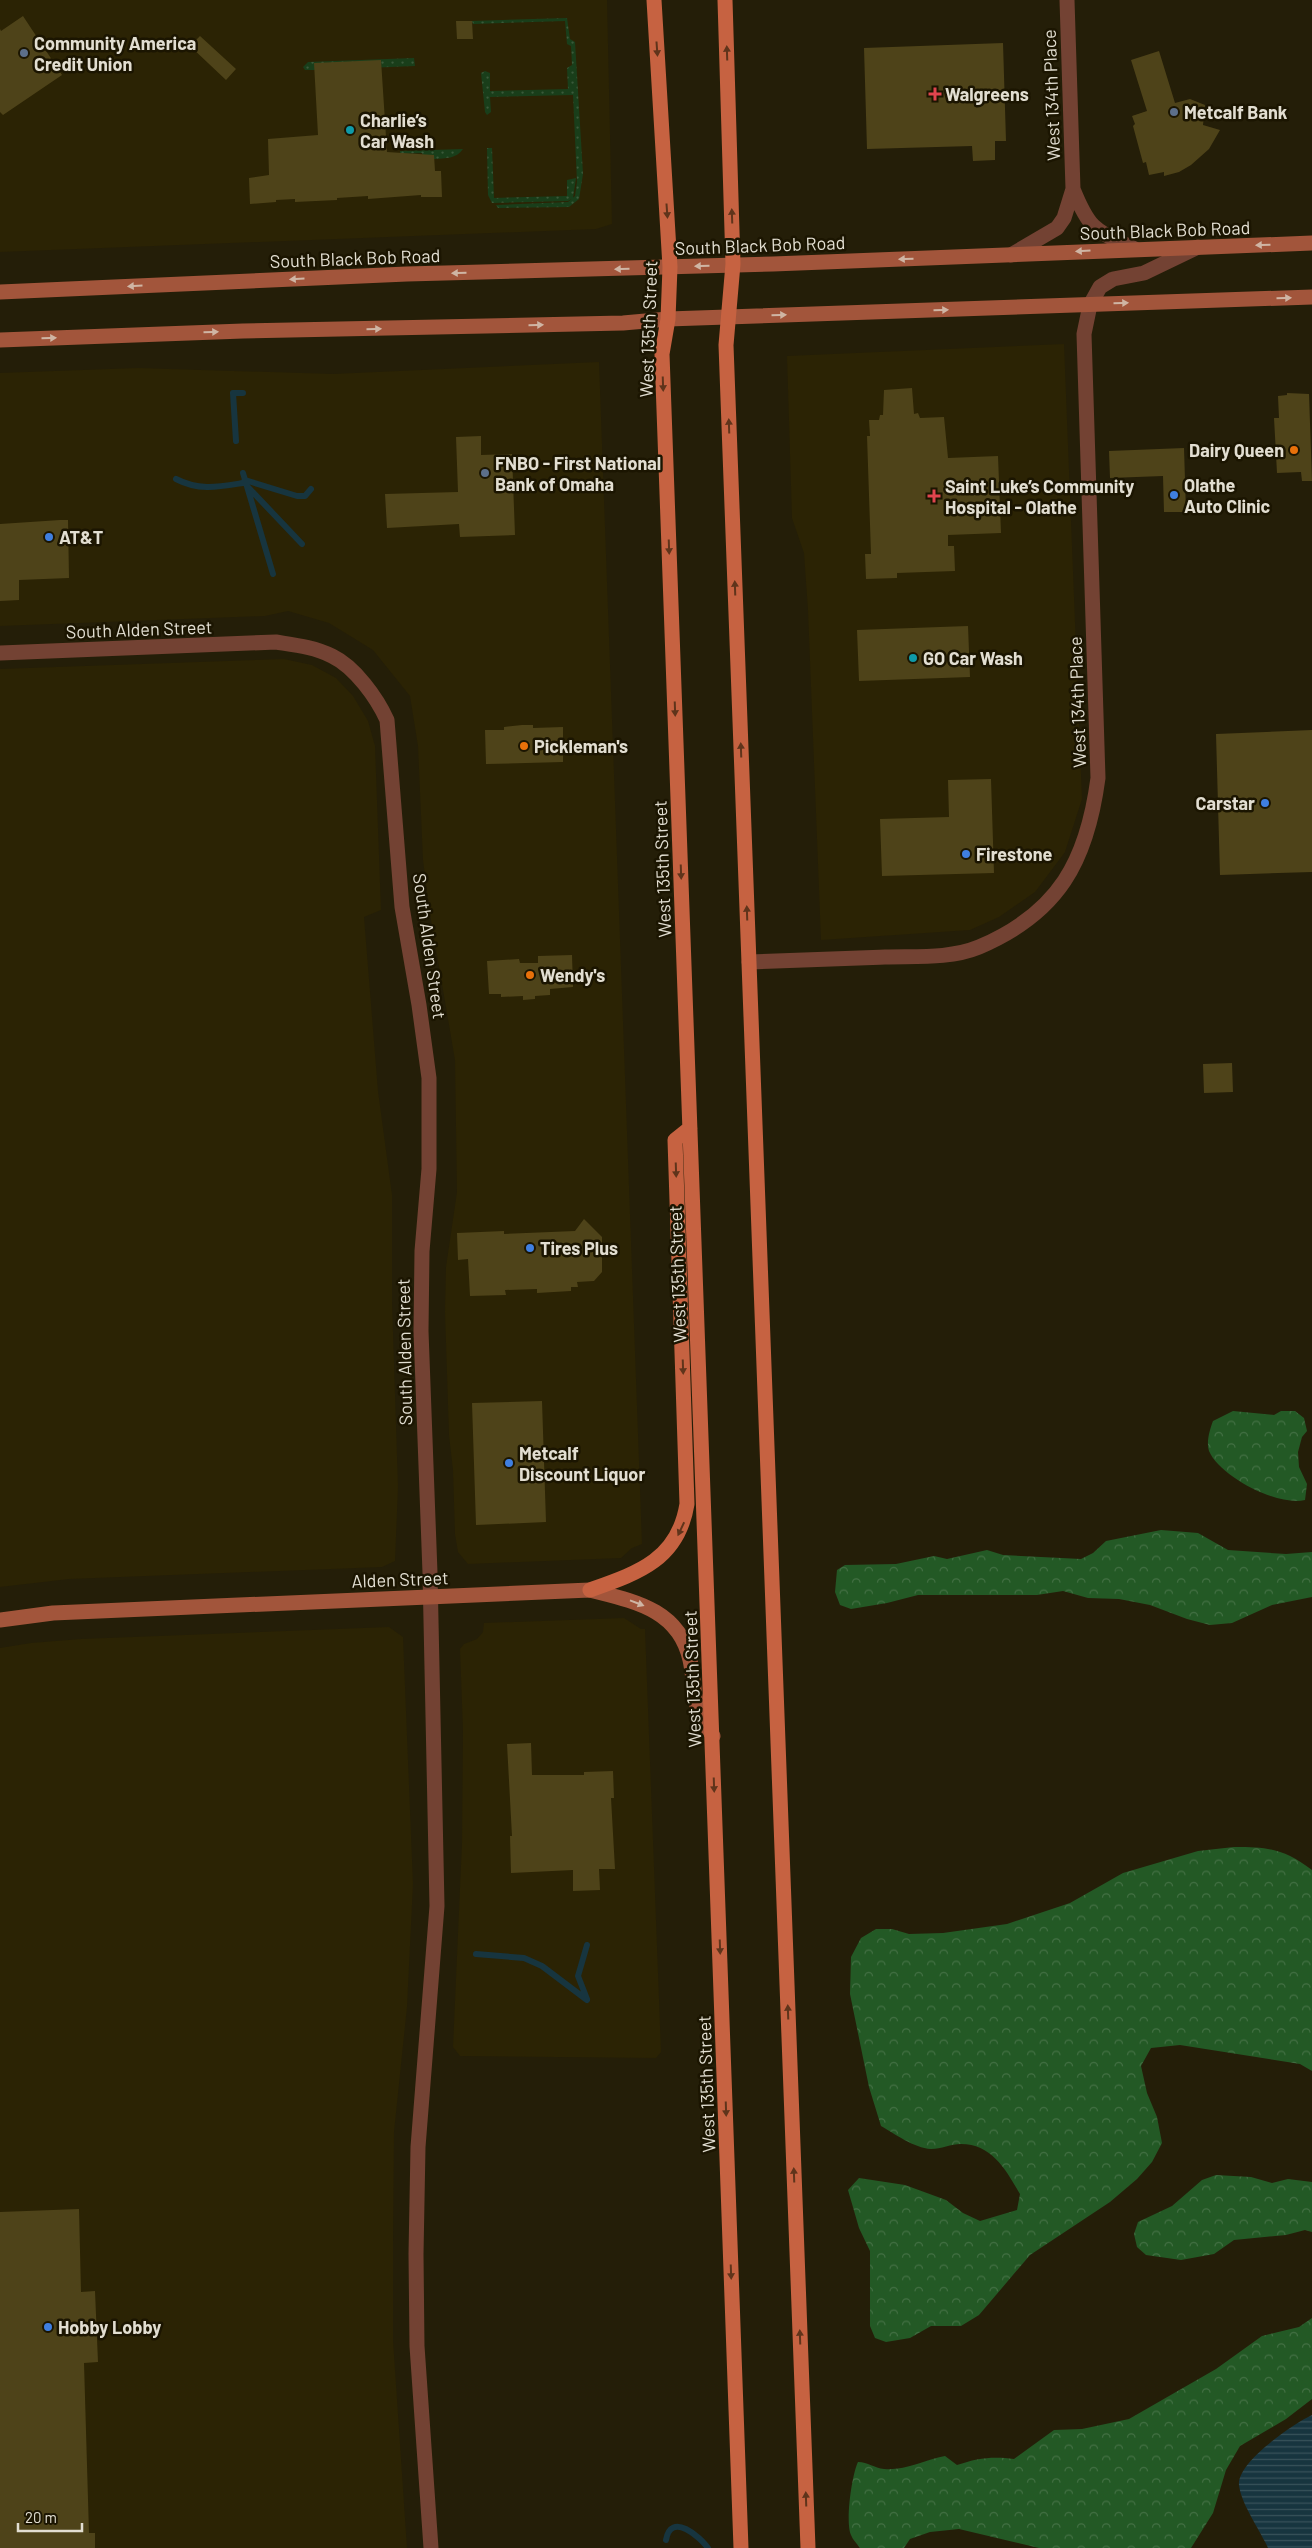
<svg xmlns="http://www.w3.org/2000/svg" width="1312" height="2548" viewBox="0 0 1312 2548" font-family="Barlow,sans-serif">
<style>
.built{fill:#2b2304}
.forest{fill:url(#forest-crowns)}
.garden{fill:url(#garden-dots)}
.water{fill:url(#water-rules)}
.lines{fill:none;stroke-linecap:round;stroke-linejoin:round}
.stream{stroke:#17353f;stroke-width:6}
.building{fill:#4e4319}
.street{stroke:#734233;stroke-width:15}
.secondary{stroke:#a2553b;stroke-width:15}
.primary{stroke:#c66241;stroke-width:15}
.oneway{fill:#5f341b}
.oneway2{fill:#cfb5a4}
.service-dot{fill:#5c6f8a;stroke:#1b1501;stroke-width:2}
.health-dot{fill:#e0444e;stroke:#1b1501;stroke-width:2}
.culture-dot{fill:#0f9aa8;stroke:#1b1501;stroke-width:2}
.food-dot{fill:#e8710a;stroke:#1b1501;stroke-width:2}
.shop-dot{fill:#3f7fe0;stroke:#1b1501;stroke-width:2}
.labels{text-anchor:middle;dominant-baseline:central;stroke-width:5;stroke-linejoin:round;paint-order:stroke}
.poi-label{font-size:18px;font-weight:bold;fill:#e2ded1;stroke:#1b1501;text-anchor:start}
.street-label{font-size:18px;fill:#e2ded1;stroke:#1b1501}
</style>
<defs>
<pattern id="forest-crowns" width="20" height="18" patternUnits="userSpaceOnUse" patternTransform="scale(1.25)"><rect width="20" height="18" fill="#235925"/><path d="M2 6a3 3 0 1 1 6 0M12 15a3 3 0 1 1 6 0" fill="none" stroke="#437044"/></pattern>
<pattern id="garden-dots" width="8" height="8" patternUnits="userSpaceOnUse" patternTransform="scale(1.25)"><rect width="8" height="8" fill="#193e1a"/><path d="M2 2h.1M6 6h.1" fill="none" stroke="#3a593a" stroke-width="1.8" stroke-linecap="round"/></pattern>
<pattern id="water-rules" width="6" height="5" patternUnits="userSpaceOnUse" patternTransform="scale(1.25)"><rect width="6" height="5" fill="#17353f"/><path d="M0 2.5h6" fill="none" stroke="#38525a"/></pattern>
</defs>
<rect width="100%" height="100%" fill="#241e08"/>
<path class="built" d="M0,0H607L612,224L596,229L0,252Z
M1064,344L1082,799L1065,852L1035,892L999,917L970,930L821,940L808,610L804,553L792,518L787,356Z
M599,362L642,1544L632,1548L621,1558L468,1564L458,1552L455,1534L453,1470L449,1435L445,1312L446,1267L457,1192L455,1060L429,908L423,860L418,746L410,696L373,650L329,623L288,611L265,616L0,626V373L138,368L333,374Z
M284,659L312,665L336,678L353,696L368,721L375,746L381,910L364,917L378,1091L392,1195V1302L398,1487L395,1561L382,1567L69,1579L0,1587V669Z
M624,1618L641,1629H645L661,2052L656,2058L460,2056L453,2047L462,1843L463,1731L460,1649L464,1644L477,1639L483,1632L484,1623Z
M389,1627L403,1637L413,1884L407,2007L394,2132L393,2241V2340L407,2548H0V1648L31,1643L81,1639Z"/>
<path class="forest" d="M1233,1411L1274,1415L1281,1411H1295L1304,1418L1307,1431L1302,1437L1298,1452L1299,1467L1307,1484L1305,1500C1279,1507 1220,1477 1209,1451C1206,1442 1210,1429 1213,1421Z
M1161,1530L1198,1533L1228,1550L1286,1554L1312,1552V1597L1272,1605L1232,1623L1210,1625L1187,1619L1150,1605L1119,1599L1088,1598L1063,1591L1037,1595H918L887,1603L851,1609L840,1605L835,1592L837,1570L845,1565L896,1564L934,1556L947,1559L987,1550L1003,1555L1081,1559L1093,1553L1106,1541Z
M1234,1847C1269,1847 1284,1849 1312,1870V2071L1300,2064L1180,2045L1151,2048L1141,2066L1147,2093L1157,2117L1162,2143L1152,2162L1137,2179L1110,2202L1030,2255L979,2315L961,2326H931L910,2338L886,2342L875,2338L870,2326V2251L859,2228L848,2190L859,2178L905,2185L946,2200L963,2213L980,2221L1017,2210L1020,2194C1006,2170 992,2144 961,2144C951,2144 941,2149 931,2149C914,2148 895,2134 881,2126L869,2087L850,1994L851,1957L861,1938L876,1929H892L909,1934L943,1933L1007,1924L1070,1903L1123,1873L1198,1851Z
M1216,2175L1251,2177L1272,2183L1288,2179L1312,2182V2232L1305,2230L1286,2235L1234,2240L1214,2254L1181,2260L1146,2255L1137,2247L1134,2234L1138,2222L1172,2206L1202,2180Z
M1312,2318V2399L1286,2419L1240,2446L1226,2470L1213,2513L1191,2548H1039L959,2529L930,2532L910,2539L904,2548H860C857,2544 853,2540 851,2535C845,2522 852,2474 858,2462C868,2462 874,2468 884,2469C904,2471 925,2460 945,2456L957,2465C977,2458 993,2456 1014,2459L1054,2430L1082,2429L1129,2419L1216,2369L1262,2336L1299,2327Z"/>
<path class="garden" d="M567,18L570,39L575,42L583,174L579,199L569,207L498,208L496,205L568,202L575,196L577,182L573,95L490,97L491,112L487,115L485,112L481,73L485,71L490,73V91L568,89L567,68L572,65L571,46L567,44L565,21L473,24L472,21Z
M414,58L415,66L315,70H305L303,67L308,62Z
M487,148H492L494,198L567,196V180L576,178L573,198L568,201L492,203L488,195Z
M463,149C456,159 446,158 434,159V155H423L422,153L400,154V151Z"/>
<path class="water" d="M1312,2415V2548H1268C1260,2530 1241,2504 1239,2485C1237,2462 1293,2424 1312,2415Z"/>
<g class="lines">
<path class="stream" d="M236,441L233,393H243
M243,473L273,574
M176,479C199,491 218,487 243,483L245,480L297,496H305L311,489
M247,486L302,544
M476,1954L524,1958L542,1966L587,2000
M587,1999L578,1976L587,1945
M666,2540C671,2511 700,2537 708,2548"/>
</g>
<path class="building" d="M23,16L62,75L3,115L0,112V29L1,31Z
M456,21H472L473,39H457Z
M200,36L236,69L226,80L190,46Z
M1003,43L1006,141H995V160L973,161L972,146L867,149L864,48Z
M1159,51L1175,103L1190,99L1205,105L1203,125L1220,130L1209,149L1191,165L1179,172L1164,176V172L1149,175L1146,162L1143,163L1133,126L1135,124L1132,116L1147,111L1131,60Z
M381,60L387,152L434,155L435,171H441L442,197H421V195L368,199V196L337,198V200L295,202V199L276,200V202L250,204L249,178L269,175L268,139L318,135L314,63Z
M912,388L914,414L918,413L920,418L944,417L948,458L998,456L1001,533L948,535V546H954L955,571L897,573V578L866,579L865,554H871L867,436H870L869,420H879L880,415H883L884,390Z
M1287,393L1309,394L1312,481H1302L1301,472L1277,473L1274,418H1279L1278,396L1287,395Z
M481,436V455L512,454L515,535L460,537L459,524L387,528L385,494L458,492L456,437Z
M1184,448L1186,512H1164L1163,476L1110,478L1109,451Z
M60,520H68L69,578L19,580V600L0,601V524Z
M968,626L970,677L859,681L857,630Z
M522,725H533V728L563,727V762L486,764L485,730H504V727Z
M1312,730V872L1220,875L1216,734Z
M991,779L994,873L882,876L880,819L949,817L948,780Z
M572,955L573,987L550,989V995L535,996V999L523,1000V996L501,997V994H489L487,961L519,959L520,963H538V956Z
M1232,1063L1233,1092L1204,1093L1203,1064Z
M584,1219L602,1237V1272L594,1281L577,1282L578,1287H571V1291L537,1293V1289L505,1290L506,1295L470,1296L468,1259L458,1260L457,1233L504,1231V1234L575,1231Z
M542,1401L546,1522L476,1525L472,1403Z
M531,1743L532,1775H584V1772L613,1771L614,1798H611L615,1869H599L600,1890L573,1891V1870L511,1873L510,1836H512L507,1744Z
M79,2209L81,2292L95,2291L98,2362L84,2363L89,2533H95V2548H0V2212Z"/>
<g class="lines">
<path class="street" d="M1073,189C1090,231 1095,230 1135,249
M1011,255L1057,228L1064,218L1073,189L1067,0
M0,653L276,642C295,645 314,647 332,656C355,667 377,698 387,720L402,907L419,1005L429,1078V1169L422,1251L421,1331L430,1573L437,1906L418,2147L416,2254L417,2346L431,2548
M749,962C795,960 840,959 885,957C916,956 950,959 979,947C1059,913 1087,861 1098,778L1084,334L1090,305L1100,287L1113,279L1144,273L1198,247"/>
<path class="secondary" d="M0,292L407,274L773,264L1312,243
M0,340L243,331L623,323L668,319L1312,297
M0,1620L53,1613L590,1590C633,1601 679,1609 690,1660C694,1677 693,1697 699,1713C702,1721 708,1728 713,1736"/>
<path class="primary" d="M654,0L670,267L668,319L662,354L741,2548
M725,0L733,264L726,345L808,2548
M590,1590C638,1573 678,1560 687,1504L675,1140L690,1128"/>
</g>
<defs><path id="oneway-solid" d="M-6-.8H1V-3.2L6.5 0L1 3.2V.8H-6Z" transform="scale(1.25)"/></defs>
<g class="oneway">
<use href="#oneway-solid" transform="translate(657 49) rotate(86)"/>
<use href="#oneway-solid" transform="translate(727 53) rotate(-92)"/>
<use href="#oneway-solid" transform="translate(667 211) rotate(86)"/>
<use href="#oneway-solid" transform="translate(732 216) rotate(-92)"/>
<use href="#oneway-solid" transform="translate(663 384) rotate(88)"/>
<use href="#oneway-solid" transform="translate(729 426) rotate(-92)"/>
<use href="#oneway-solid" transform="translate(669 547) rotate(88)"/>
<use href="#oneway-solid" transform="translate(735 588) rotate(-92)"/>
<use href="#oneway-solid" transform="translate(675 709) rotate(88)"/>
<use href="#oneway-solid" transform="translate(741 750) rotate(-92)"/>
<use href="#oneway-solid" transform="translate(681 872) rotate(88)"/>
<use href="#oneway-solid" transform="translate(747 913) rotate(-92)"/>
<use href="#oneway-solid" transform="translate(676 1170) rotate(88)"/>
<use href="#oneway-solid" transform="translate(683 1367) rotate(88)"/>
<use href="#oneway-solid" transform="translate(681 1529) rotate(115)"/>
<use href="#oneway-solid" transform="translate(714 1785) rotate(88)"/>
<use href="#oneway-solid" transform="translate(720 1947) rotate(88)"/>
<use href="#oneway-solid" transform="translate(788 2012) rotate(-92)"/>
<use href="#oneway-solid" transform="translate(726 2109) rotate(88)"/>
<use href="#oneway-solid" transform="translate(794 2175) rotate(-92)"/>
<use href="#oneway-solid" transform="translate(731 2272) rotate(88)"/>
<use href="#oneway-solid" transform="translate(800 2337) rotate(-92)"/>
<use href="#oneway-solid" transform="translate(806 2499) rotate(-92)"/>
</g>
<g class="oneway2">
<use href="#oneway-solid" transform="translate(1263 245) rotate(178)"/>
<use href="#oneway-solid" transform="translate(1083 251) rotate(177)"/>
<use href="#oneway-solid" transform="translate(906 259) rotate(178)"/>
<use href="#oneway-solid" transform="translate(702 266) rotate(178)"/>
<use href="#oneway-solid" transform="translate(622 269) rotate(178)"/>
<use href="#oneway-solid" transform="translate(459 273) rotate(179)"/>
<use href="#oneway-solid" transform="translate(297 279) rotate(177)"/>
<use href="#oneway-solid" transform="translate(135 286) rotate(177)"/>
<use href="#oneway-solid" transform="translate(1284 298) rotate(-2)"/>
<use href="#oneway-solid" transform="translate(1121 303) rotate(-2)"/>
<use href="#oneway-solid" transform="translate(941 310) rotate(-2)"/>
<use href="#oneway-solid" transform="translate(779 315) rotate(-2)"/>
<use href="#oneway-solid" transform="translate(536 325) rotate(-1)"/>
<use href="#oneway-solid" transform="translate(374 329) rotate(-1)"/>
<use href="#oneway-solid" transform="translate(211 332) rotate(-2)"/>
<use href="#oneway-solid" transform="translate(49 338) rotate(-2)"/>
<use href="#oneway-solid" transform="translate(637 1603) rotate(21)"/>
</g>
<g class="service-dot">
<circle cx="24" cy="53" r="5"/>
<circle cx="1174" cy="112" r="5"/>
<circle cx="485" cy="473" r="5"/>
</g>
<g class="health-dot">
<path d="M932.5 86.5h5v5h5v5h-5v5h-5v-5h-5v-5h5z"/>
<path d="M931.5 488.5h5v5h5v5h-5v5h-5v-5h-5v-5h5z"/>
</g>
<g class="culture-dot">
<circle cx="350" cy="130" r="5"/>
<circle cx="913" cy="658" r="5"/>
</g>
<g class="food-dot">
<circle cx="1294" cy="450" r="5"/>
<circle cx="524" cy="746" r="5"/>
<circle cx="530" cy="975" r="5"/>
</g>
<g class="shop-dot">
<circle cx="1174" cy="495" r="5"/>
<circle cx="49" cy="537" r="5"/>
<circle cx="1265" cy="803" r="5"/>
<circle cx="966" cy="854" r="5"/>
<circle cx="530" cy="1248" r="5"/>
<circle cx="509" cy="1463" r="5"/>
<circle cx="48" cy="2327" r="5"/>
</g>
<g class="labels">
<g class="poi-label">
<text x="34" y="43">Community America<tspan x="34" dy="21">Credit Union</tspan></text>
<text x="945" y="94">Walgreens</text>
<text x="1184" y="112">Metcalf Bank</text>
<text x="360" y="120">Charlie’s<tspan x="360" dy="21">Car Wash</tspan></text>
<text x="1284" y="450" text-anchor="end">Dairy Queen</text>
<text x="495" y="463">FNBO - First National<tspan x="495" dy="21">Bank of Omaha</tspan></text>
<text x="1184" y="485">Olathe<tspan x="1184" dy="21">Auto Clinic</tspan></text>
<text x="945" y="486">Saint Luke’s Community<tspan x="945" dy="21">Hospital - Olathe</tspan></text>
<text x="59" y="537">AT&amp;T</text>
<text x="923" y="658">GO Car Wash</text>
<text x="534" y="746">Pickleman's</text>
<text x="1255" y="803" text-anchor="end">Carstar</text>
<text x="976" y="854">Firestone</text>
<text x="540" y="975">Wendy's</text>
<text x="540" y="1248">Tires Plus</text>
<text x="519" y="1453">Metcalf<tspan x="519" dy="21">Discount Liquor</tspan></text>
<text x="58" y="2327">Hobby Lobby</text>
</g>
<g class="street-label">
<text transform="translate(1051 95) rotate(-92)">West 134th Place</text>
<text transform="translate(1165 230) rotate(-2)">South Black Bob Road</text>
<text transform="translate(760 245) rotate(-2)">South Black Bob Road</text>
<text transform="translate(355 258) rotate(-2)">South Black Bob Road</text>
<text transform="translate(648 329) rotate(-88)">West 135th Street</text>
<text transform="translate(139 629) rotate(-2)">South Alden Street</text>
<text transform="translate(1077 702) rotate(-92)">West 134th Place</text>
<text transform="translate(662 869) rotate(-92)">West 135th Street</text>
<text transform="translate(430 946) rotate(82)">South Alden Street</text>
<text transform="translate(677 1274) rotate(-92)">West 135th Street</text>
<text transform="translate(404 1352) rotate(-91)">South Alden Street</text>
<text transform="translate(400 1579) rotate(-2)">Alden Street</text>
<text transform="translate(692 1679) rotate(-92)">West 135th Street</text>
<text transform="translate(706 2084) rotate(-92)">West 135th Street</text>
</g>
</g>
<path d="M18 2523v8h64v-8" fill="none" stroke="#e2ded1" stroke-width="2.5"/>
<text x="25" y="2523" font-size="15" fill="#e2ded1" stroke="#1b1501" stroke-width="4" paint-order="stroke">20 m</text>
</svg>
